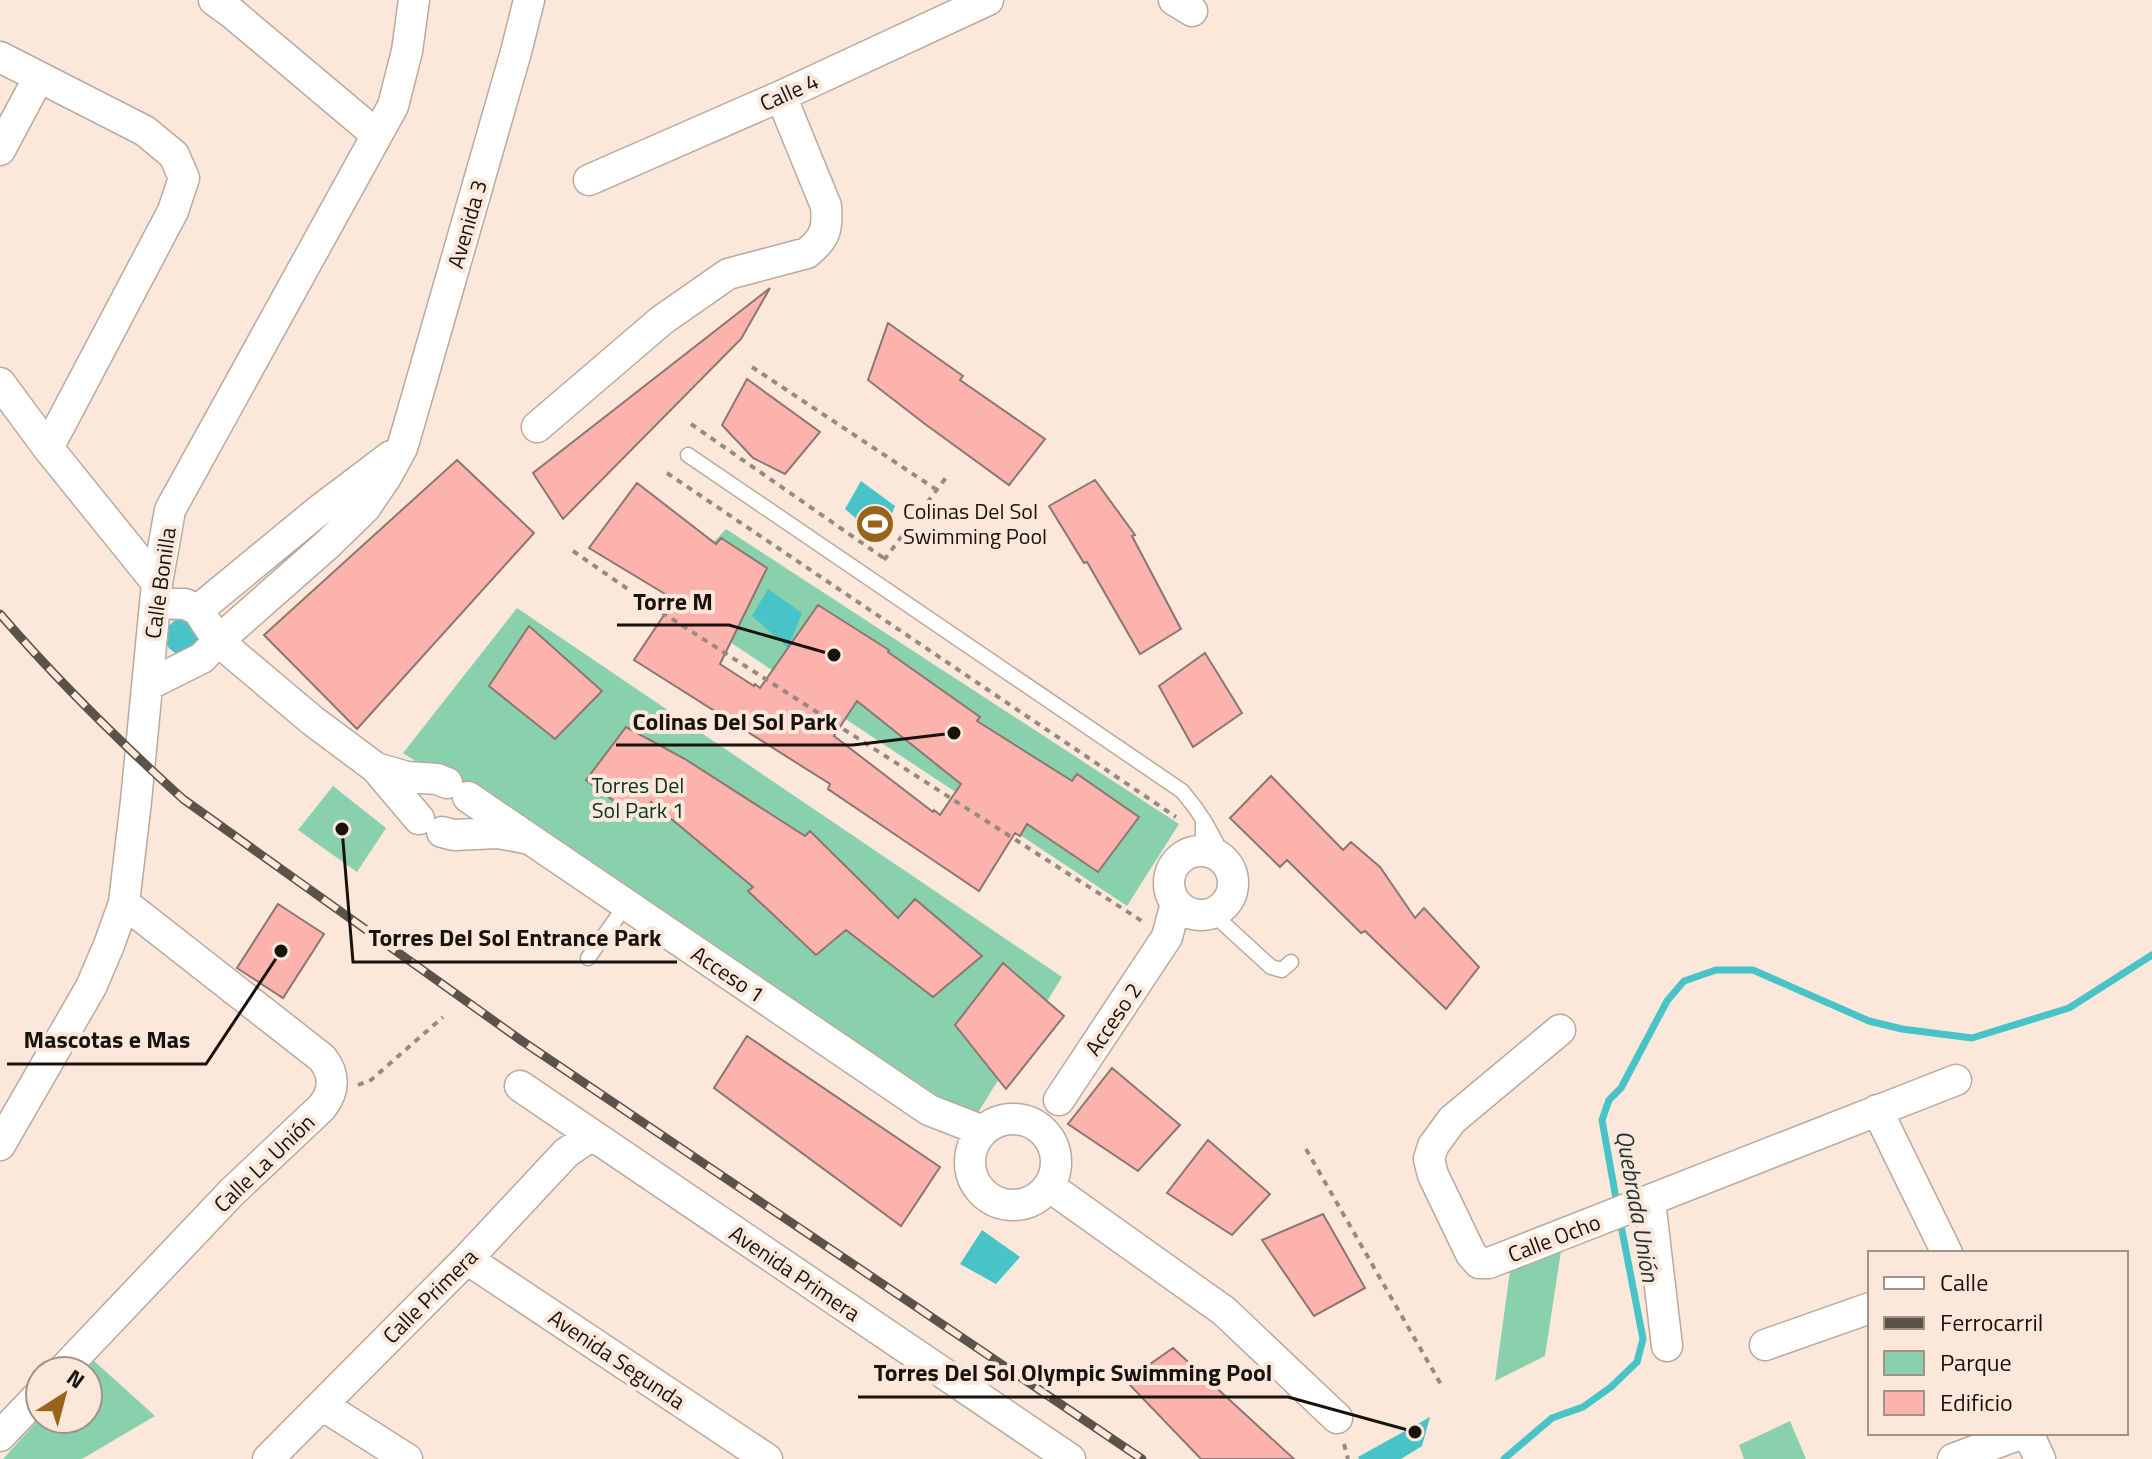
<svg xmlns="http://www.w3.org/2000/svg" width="2152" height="1459" viewBox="0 0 2152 1459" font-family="'Titillium Web',sans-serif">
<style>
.green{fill:#89d1ad}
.water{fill:#48c3c7}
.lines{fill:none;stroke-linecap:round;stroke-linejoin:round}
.stream{stroke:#48c3c7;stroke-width:7}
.building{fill:#fcb3ad;stroke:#8b7674;stroke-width:2;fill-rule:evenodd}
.lane-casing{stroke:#baa99d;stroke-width:17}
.street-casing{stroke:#baa99d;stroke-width:33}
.path{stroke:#988a81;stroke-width:4;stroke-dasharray:6 6;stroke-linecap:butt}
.lane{stroke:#fff;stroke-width:14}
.street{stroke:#fff;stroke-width:30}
.rail-casing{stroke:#5b524a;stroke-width:9}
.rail{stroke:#fbe8db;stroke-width:6;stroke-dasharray:18;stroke-linecap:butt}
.labels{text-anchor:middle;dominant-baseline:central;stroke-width:8;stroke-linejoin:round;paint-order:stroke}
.street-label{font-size:22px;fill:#19130e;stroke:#fbe8db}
.poi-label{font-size:22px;fill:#19130e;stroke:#fbe8db;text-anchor:start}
.park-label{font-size:22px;fill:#093222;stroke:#fbe8db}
.water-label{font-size:24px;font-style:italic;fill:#1f3435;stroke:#fbe8db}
.leader{fill:none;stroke:#19130e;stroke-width:3}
.callout-dot{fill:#19130e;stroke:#fbe8db;stroke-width:3}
.callout-label{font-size:24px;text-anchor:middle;font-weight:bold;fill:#19130e;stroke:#fbe8db;stroke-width:8;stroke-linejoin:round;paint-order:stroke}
</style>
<rect width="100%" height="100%" fill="#fbe8db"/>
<path class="green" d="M726,529L1179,824L1127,906L662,597Z
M517,608L1062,977L974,1119L403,753Z
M333,786L386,828L357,872L298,830Z
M1561,1251L1545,1356L1495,1381L1510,1271Z
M93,1360L155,1416L82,1459H3L40,1418L88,1419V1371H83Z
M1790,1421L1806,1459H1744L1739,1445Z"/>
<path class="water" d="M861,481L895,506L881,540L845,509Z
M768,589L802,613L788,648L752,616Z
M176,620C190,619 193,625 200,636L199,643L180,655C162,649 159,630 176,620Z
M982,1230L1020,1257L996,1284L960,1264Z
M1430,1417L1422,1446L1401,1459H1359L1358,1457Z"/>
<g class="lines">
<path class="stream" d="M1617,1204L1602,1120L1609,1100L1621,1088L1667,1001L1684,981L1716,970H1753L1869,1021L1902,1029L1972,1038L2069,1008L2152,955
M1504,1459L1552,1418L1583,1407L1611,1387L1637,1362L1643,1339L1620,1220"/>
</g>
<path class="building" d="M770,288L741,339L563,519L533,473Z
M888,323L963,376L960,380L1045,439L1009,485L925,424L868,380Z
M747,379L820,432L785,474L753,458L722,425Z
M457,460L534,533L357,729L264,635Z
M1095,480L1135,535L1132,536L1181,629L1140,654L1087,562L1084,563L1049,506Z
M637,483L716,544L721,538L767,568L720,664L754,686L755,684L760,688L818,605L889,650L888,652L980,717L977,721L1072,781L1077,774L1139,817L1098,872L1027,824L1020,836L1015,833L979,891L918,850L828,789L830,784L634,660L672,603L668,600L670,597L589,548ZM857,701L961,784L940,815L934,810L933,812L834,736Z
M529,626L602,691L555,739L489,686Z
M1205,653L1242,713L1193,747L1159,686Z
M626,727L685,759L805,836L810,831L898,918L915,899L982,956L933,997L846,930L816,955L748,891L753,887L651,802L638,819L586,780Z
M1271,776L1343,850L1351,842L1380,867L1415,918L1424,908L1479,967L1446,1009L1365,931L1361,933L1287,860L1280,867L1230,818Z
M278,904L324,934L283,998L237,968Z
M1003,963L1064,1016L1006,1089L955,1025Z
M747,1036L940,1167L901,1226L714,1088Z
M1112,1068L1180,1125L1138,1171L1068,1124Z
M1208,1140L1270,1194L1232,1235L1167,1193Z
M1323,1214L1365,1288L1314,1316L1262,1240Z
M1173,1348L1294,1459H1201L1126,1381Z"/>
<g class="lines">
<defs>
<path id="lane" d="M688,455L1182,791C1201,813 1213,833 1224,860
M1197,851L1203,836V819
M1212,913L1271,967L1282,970L1291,962
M588,958L626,905"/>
<path id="street" d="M214,0L232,13L377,135
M1174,0L1192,11
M0,57L145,131L174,155L184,178L173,211L48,448
M0,150L39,77
M589,180L781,96L988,0
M0,383L48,448L157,583
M537,427L662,320L728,274L807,253C825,238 828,230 826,206L781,96
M156,603L185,604L198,610L218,641L313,721L376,768L419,819
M198,610L317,512L391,456
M148,685L202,658L218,641L328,544L365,508L386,477L402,448L410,421L516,52L529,0
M376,768L407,777L437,779L447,783
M468,797L929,1110L983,1131
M442,832L454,835L498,833L525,838
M1169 883a32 32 0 1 1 64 0a32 32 0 1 1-64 0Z
M1560,1030L1452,1120L1433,1146L1429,1159L1433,1175L1471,1254L1479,1263H1489L1956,1080
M520,1086L1070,1459
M1059,1100L1167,937L1176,903
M1877,1110L1947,1253
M970 1162a43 43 0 1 1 86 0a43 43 0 1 1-86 0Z
M0,1145L91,987L109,945L124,903L136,801L157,583L170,510L393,106L407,51L414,0
M1050,1187L1224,1311L1337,1418
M1650,1201L1667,1346
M467,1259L767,1459
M1765,1345L1870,1308
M62,1371L232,1192L322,1107C335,1090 335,1074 322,1058L124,903
M322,1405L407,1459
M2028,1433L2040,1459
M0,1436L40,1394
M268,1459L467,1259L566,1153L592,1135
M1953,1459L2023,1433"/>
</defs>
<use href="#lane" class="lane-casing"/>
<use href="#street" class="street-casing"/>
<path class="path" d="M752,367L937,490
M691,424L885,559
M667,473L1176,817
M573,551L655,608L1145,923
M884,560L948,475
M1164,879L1168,863L1178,853
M358,1085L371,1080L443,1017
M1306,1149L1443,1388
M1344,1444L1348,1459"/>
<use href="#lane" class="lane"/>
<use href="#street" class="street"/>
<defs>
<path id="rail" d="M0,614C56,679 119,741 183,799L522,1041L1142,1459"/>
</defs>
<use href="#rail" class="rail-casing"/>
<use href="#rail" class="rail"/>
</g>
<defs>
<symbol id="stadium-disc" viewBox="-11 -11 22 22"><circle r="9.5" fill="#98641a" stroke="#fbe8db"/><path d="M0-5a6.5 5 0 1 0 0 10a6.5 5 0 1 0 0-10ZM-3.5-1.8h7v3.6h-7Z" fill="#fff"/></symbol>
</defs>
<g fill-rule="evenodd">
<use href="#stadium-disc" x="853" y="502" width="44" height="44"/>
</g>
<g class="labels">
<g class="street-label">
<text transform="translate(789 92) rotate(-24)">Calle 4</text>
<text transform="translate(467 224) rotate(-74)">Avenida 3</text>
<text transform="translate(160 583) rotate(-82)">Calle Bonilla</text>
<text transform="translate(728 974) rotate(34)">Acceso 1</text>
<text transform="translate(1113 1019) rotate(-56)">Acceso 2</text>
<text transform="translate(264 1163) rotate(-44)">Calle La Unión</text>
<text transform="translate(1554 1238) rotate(-21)">Calle Ocho</text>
<text transform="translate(795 1273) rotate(34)">Avenida Primera</text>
<text transform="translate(430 1296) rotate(-45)">Calle Primera</text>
<text transform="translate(617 1359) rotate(34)">Avenida Segunda</text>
</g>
<g class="poi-label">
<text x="903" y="511">Colinas Del Sol<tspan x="903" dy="25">Swimming Pool</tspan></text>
</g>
<g class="park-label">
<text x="638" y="785">Torres Del<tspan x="638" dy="25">Sol Park 1</tspan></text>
</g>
<g class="water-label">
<text transform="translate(1638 1206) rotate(80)">Quebrada Unión</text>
</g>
</g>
<path class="leader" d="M834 655L729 625H617M954 733L853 745H616M342 829L353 962H677M281 951L206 1064H7M1415 1432L1288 1397H858"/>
<g class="callout-dot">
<circle cx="834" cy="655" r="8"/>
<circle cx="954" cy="733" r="8"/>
<circle cx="342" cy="829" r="8"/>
<circle cx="281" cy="951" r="8"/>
<circle cx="1415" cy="1432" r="8"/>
</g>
<g class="callout-label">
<text x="673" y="610">Torre M</text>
<text x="735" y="730">Colinas Del Sol Park</text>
<text x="515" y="946">Torres Del Sol Entrance Park</text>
<text x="107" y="1048">Mascotas e Mas</text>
<text x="1073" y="1381">Torres Del Sol Olympic Swimming Pool</text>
</g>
<rect x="1868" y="1251" width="260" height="184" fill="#fbe8db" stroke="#a19389" stroke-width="2"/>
<rect x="1884" y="1277" width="40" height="12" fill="#ffffff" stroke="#a19389" stroke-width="2"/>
<text x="1940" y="1291" font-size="24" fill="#19130e">Calle</text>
<rect x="1884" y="1317" width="40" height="12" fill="#5b524a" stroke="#a19389" stroke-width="2"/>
<text x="1940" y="1331" font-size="24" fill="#19130e">Ferrocarril</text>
<rect x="1884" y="1351" width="40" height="24" fill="#89d1ad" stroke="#a19389" stroke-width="2"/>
<text x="1940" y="1371" font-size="24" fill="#19130e">Parque</text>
<rect x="1884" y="1391" width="40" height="24" fill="#fcb3ad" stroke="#a19389" stroke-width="2"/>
<text x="1940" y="1411" font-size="24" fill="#19130e">Edificio</text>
<g transform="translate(64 1395) rotate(36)"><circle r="38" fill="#fbe8db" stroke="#a19389" stroke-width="2"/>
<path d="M0-6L14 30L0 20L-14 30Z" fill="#98641a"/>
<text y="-12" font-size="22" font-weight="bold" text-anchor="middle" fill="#19130e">N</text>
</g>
</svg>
